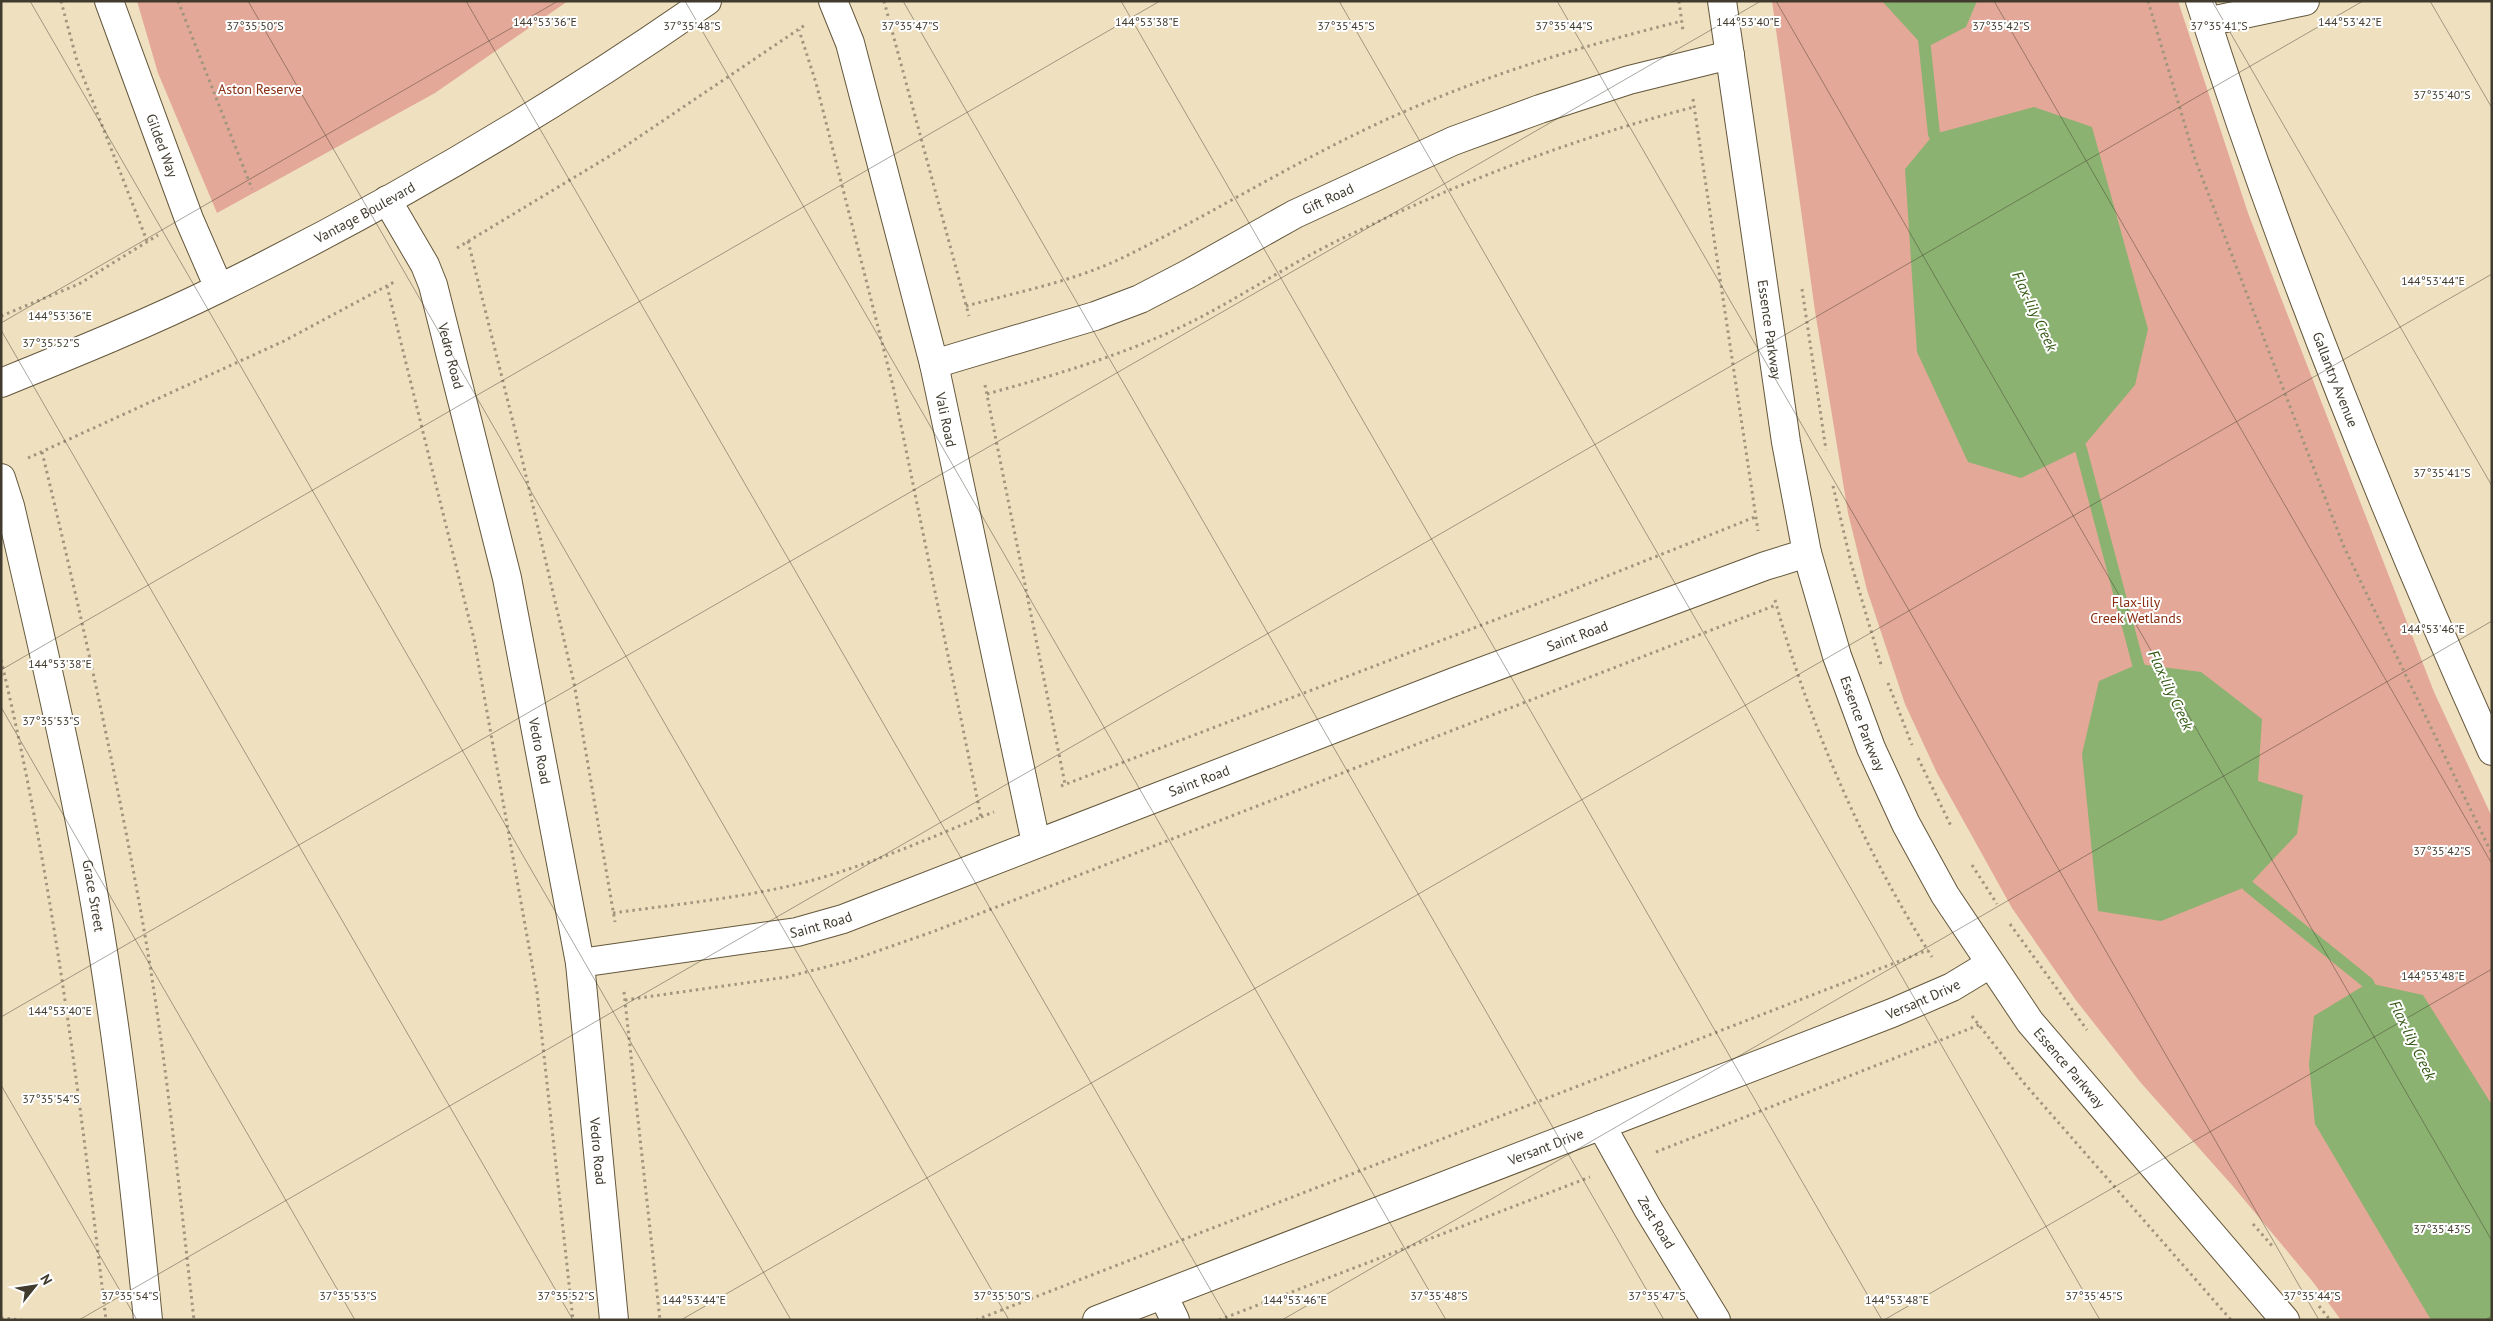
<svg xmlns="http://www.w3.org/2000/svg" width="2493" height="1321" viewBox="0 0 2493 1321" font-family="'PT Sans',sans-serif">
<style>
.green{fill:#e3a897}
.water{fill:#8bb271}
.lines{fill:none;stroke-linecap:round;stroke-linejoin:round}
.stream{stroke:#8bb271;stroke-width:12}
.minor-casing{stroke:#64573b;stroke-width:30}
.path{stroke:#a0957d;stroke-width:3;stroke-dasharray:2.5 4;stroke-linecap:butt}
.minor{stroke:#fff;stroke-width:28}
.ticks{fill:none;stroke:#413b2e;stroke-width:1;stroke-opacity:0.45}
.labels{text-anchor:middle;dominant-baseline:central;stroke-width:4;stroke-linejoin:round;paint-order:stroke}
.park-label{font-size:14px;fill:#882d11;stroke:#fff}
.street-label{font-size:14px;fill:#413b2e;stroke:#fff}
.water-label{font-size:15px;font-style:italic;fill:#335813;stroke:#fff}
.ticks-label{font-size:12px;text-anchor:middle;fill:#413b2e;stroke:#fff;stroke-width:4;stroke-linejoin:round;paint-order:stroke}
</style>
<rect width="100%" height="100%" fill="#efe0c0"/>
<path class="green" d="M137,1H568L435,93L217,213L158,73Z
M1772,1H2178L2248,213L2434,692L2492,817V1320H2341L2313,1282L2231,1184L2141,1083L2075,999L2012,908L1937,773L1905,704L1867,590L1848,513L1815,311Z"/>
<path class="water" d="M1882,1H1977L1966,27L1925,48Z
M2034,107L2092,127L2148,329L2135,385L2081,449L2021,478L1968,462L1917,352L1905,169L1934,134Z
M2138,664L2201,672L2262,719L2258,781L2303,795L2297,834L2248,886L2161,921L2098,911L2082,754L2099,681Z
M2368,983L2423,995L2492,1105V1320H2431L2315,1124L2309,1064L2314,1016Z"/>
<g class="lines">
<path class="stream" d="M1920,1L1934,134L1942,149
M2074,434L2081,449L2138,664L2145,679
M2241,872L2248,886L2368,983L2375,999"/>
<defs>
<g id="minor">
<path id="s1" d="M109,1L189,219L219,288"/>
<path id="s2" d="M833,1L850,43L934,364L1036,843"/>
<path id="s3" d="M1722,1L1786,442L1807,553L1837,656L1871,748L1906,824L1945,895L2030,1022L2285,1320"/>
<path id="s4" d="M2200,1C2282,257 2382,507 2492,751"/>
<path d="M2206,22L2305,1"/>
<path id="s5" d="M387,200L425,265L433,285L507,578L580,963L614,1320"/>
<path id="s6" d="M934,364L1095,316L1140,299L1188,274L1295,214L1453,141L1540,109L1629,80L1730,55"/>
<path id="s7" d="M1,383C75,353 149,323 220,288C389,205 552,109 707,1"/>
<path id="s8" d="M1,478L10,506C33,604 56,703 76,802C111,973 131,1146 148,1320"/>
<path id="s9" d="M580,963L797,932L843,919L1454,682L1765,566L1807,553"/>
<path id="s10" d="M1601,1125L1648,1209L1716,1320"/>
<path d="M1163,1295L1175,1320"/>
<path id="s11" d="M1097,1320L1892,1013L1952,987L1990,964"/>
</g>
</defs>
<use href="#minor" class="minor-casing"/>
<path class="path" d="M61,1L77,61L147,241
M178,1L252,189
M884,1L969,316
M1679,1L1683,31
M2148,1L2195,159L2344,547L2492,854
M1693,99L1758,531
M468,241L520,450L574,683L615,922
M457,248L618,151L805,25
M387,286L474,639L537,992L573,1320
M1802,289L1826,450
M966,306C1018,292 1074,281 1122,258C1216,212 1305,155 1401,113C1492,73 1586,45 1682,21
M1,316L79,284L158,235
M985,385L1065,784
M987,394C1055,375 1120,356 1183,326C1237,300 1287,265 1341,239C1458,183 1568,140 1694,107
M42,452C80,609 115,766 143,924C166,1055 179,1188 194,1320
M28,458L284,341L394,282
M1833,486L1851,563L1882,668
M1775,600C1809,723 1863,849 1932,957
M1,660C53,877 80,1099 106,1320
M1888,683L1912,745
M1918,758L1951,826
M1061,786L1547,600L1755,517
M981,817L994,812
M1972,865L1997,904
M613,913C678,904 743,898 806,882C866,866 923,841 981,817L893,386L816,83L799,30
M2010,924L2087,1030
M624,992L660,1320
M625,1000L787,977L849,961L932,932L1776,605
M1972,1016L2023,1082L2231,1320
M1656,1152L1979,1025
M2253,1224L2274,1248
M2319,1306L2330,1320
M1,1318L22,1320
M976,1320L1928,950
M1219,1320L1590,1177"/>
<use href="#minor" class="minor"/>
</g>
<path class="ticks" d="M30,1L791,1320M248,1L1009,1320M466,1L1228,1320M685,1L1446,1320M903,1L1664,1320M1121,1L1882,1320M1339,1L2100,1320M1557,1L2319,1320M1776,1L2492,1241M1994,1L2492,864M2212,1L2492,486M2430,1L2492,108M1,323L558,1M1,330L573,1320M1,670L1160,1M1,707L355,1320M1,1017L1761,1M1,1085L137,1320M79,1320L2363,1M681,1320L2492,274M1282,1320L2492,621M1884,1320L2492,969M2485,1320L2492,1316"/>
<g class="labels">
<g class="park-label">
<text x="260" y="89">Aston Reserve</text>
<text x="2136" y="602">Flax-lily<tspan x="2136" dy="16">Creek Wetlands</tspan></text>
</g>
<g class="street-label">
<text stroke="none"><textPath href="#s1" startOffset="154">Gilded Way</textPath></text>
<text stroke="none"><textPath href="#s6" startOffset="429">Gift Road</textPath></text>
<text stroke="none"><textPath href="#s7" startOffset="402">Vantage Boulevard</textPath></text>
<text stroke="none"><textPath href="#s3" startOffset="332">Essence Parkway</textPath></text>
<text stroke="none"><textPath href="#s5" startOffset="170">Vedro Road</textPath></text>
<text stroke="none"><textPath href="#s4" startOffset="402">Gallantry Avenue</textPath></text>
<text stroke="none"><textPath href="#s2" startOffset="434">Vali Road</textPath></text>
<text stroke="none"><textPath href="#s9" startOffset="1054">Saint Road</textPath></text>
<text stroke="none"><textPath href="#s3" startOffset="738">Essence Parkway</textPath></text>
<text stroke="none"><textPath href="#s5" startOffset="575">Vedro Road</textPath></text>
<text stroke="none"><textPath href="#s9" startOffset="649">Saint Road</textPath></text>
<text stroke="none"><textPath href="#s8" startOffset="428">Grace Street</textPath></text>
<text stroke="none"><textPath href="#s9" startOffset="244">Saint Road</textPath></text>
<text stroke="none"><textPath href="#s11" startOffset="886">Versant Drive</textPath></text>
<text stroke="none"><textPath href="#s3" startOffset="1142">Essence Parkway</textPath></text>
<text stroke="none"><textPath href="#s11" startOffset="481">Versant Drive</textPath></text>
<text stroke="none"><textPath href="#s5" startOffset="980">Vedro Road</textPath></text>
<text stroke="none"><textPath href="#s10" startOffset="112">Zest Road</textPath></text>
</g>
<g class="water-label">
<text transform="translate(2035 311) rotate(65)">Flax-lily Creek</text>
<text transform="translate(2171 690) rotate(65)">Flax-lily Creek</text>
<text transform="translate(2413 1040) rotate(64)">Flax-lily Creek</text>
</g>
</g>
<g class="ticks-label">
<text x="545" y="26">144°53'36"E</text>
<text x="1147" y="26">144°53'38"E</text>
<text x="1748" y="26">144°53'40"E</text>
<text x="2350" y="26">144°53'42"E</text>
<text x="255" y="30">37°35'50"S</text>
<text x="692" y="30">37°35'48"S</text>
<text x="910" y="30">37°35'47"S</text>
<text x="1346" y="30">37°35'45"S</text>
<text x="1564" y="30">37°35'44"S</text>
<text x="2001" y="30">37°35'42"S</text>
<text x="2219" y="30">37°35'41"S</text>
<text x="2442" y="99">37°35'40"S</text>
<text x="2433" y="285">144°53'44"E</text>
<text x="60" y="320">144°53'36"E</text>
<text x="51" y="347">37°35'52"S</text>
<text x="2442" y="477">37°35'41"S</text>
<text x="2433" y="633">144°53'46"E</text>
<text x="60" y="668">144°53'38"E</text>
<text x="51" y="725">37°35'53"S</text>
<text x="2442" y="855">37°35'42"S</text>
<text x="2433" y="980">144°53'48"E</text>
<text x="60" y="1015">144°53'40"E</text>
<text x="51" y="1103">37°35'54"S</text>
<text x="2442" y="1233">37°35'43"S</text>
<text x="130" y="1300">37°35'54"S</text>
<text x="348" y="1300">37°35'53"S</text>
<text x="566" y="1300">37°35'52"S</text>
<text x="1002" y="1300">37°35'50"S</text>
<text x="1439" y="1300">37°35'48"S</text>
<text x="1657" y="1300">37°35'47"S</text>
<text x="2094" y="1300">37°35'45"S</text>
<text x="2312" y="1300">37°35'44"S</text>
<text x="694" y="1304">144°53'44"E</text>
<text x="1295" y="1304">144°53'46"E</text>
<text x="1897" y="1304">144°53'48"E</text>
</g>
<rect width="2493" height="1321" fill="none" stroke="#413b2e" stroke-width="5"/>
<g transform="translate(35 1286) rotate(60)" stroke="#ffffff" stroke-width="4" paint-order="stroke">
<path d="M0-4L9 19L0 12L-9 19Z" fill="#413b2e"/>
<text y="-8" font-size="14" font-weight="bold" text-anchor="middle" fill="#413b2e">N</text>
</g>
</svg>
